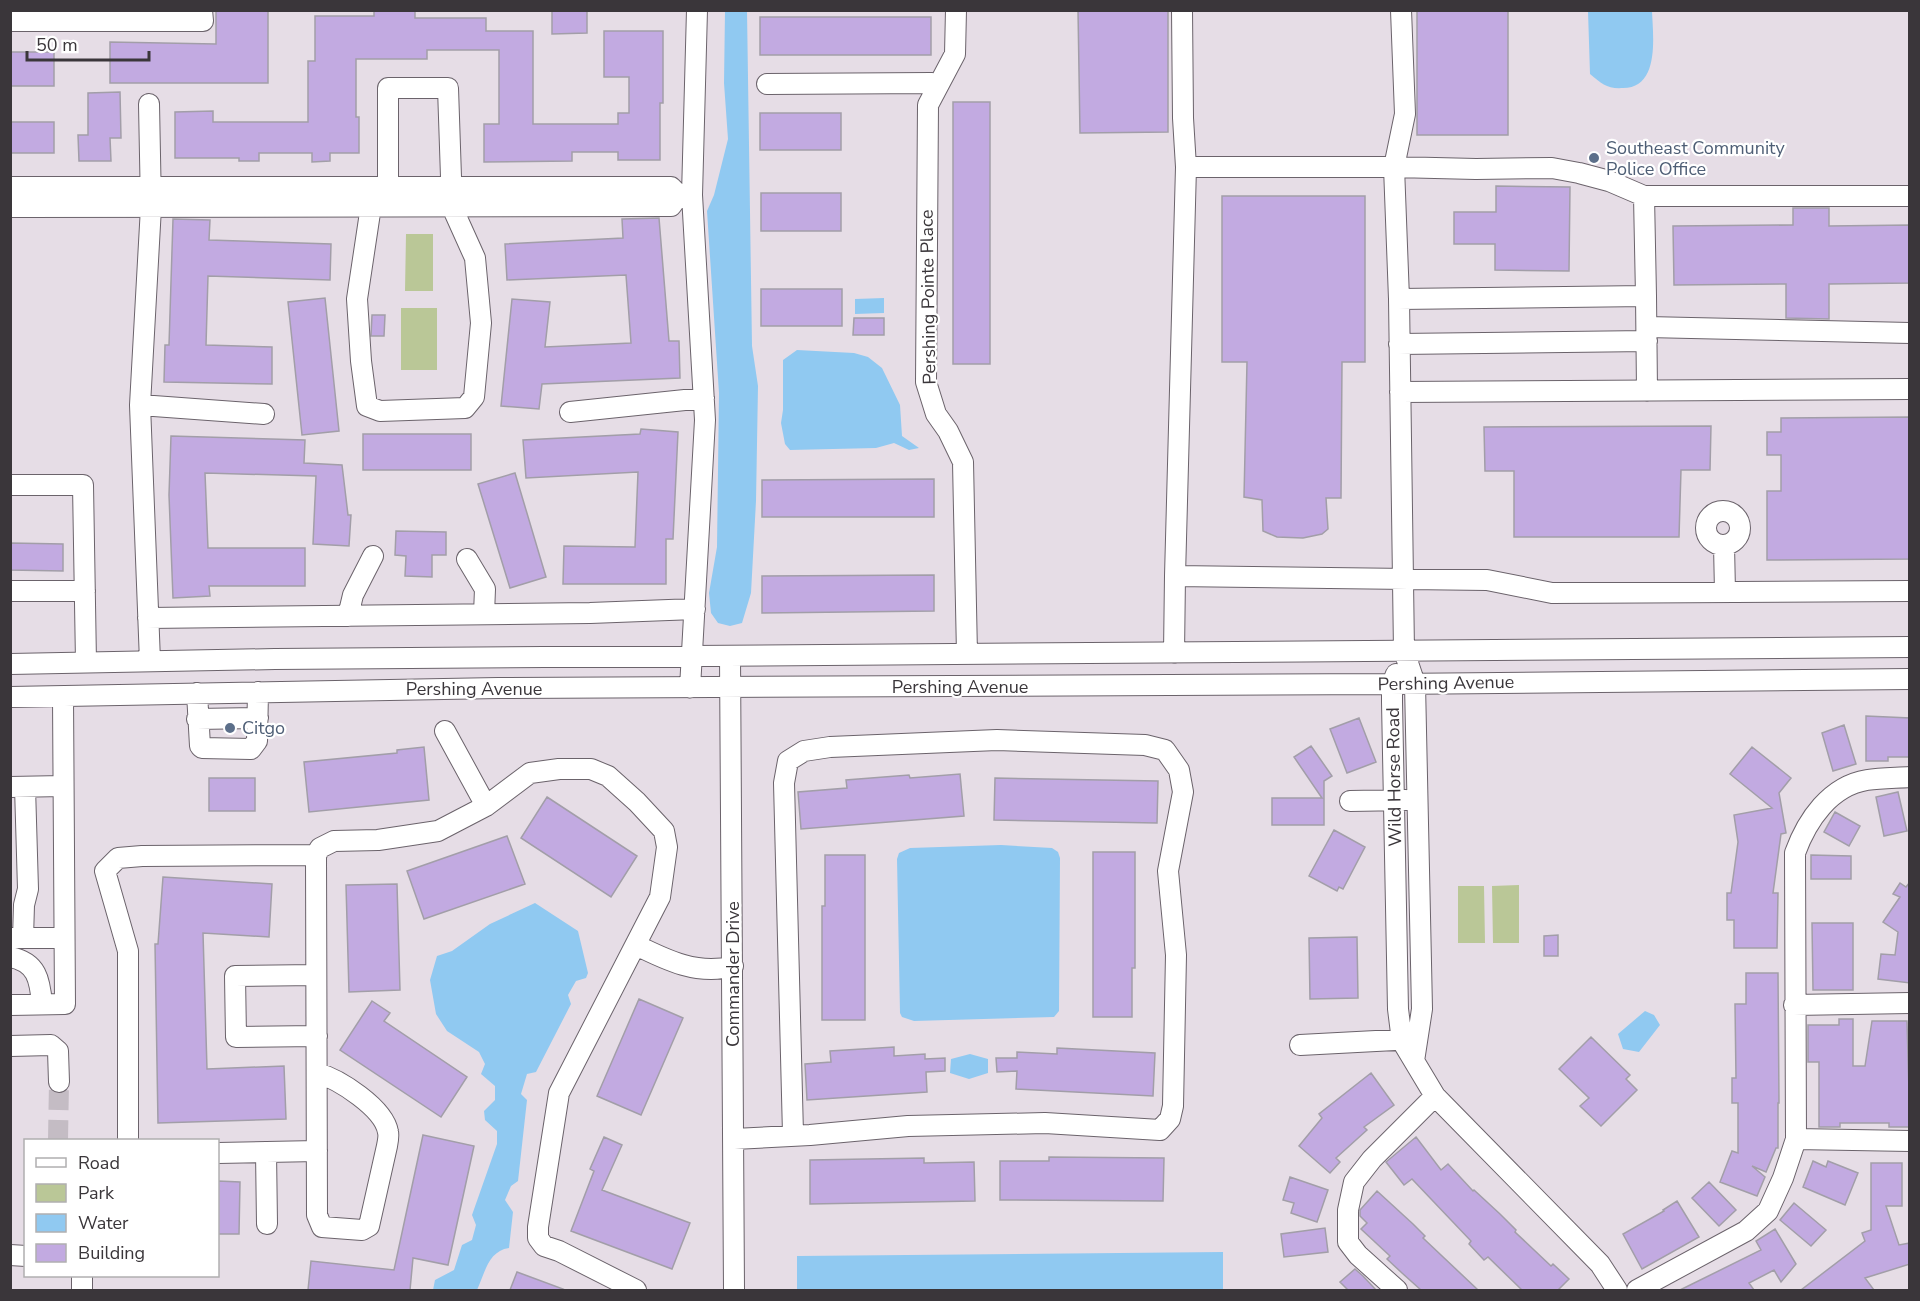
<svg xmlns="http://www.w3.org/2000/svg" width="1920" height="1301" viewBox="0 0 1920 1301" font-family="'Nunito Sans',sans-serif">
<style>
.green{fill:#bac797}
.water{fill:#90c9f1}
.building{fill:#c2aae1;stroke:#a29ea8;stroke-width:1.5}
.lines{fill:none;stroke-linecap:round;stroke-linejoin:round}
.minor-tunnel{stroke:#c4bcc4;stroke-width:20;stroke-dasharray:20 10;stroke-linecap:butt}
.minor-casing{stroke:#6b636b;stroke-width:22}
.minor{stroke:#fff;stroke-width:20}
.service-dot{fill:#5c6f8a;stroke:#fff;stroke-width:2}
.labels{text-anchor:middle;dominant-baseline:central;stroke-width:4.5;stroke-linejoin:round;paint-order:stroke}
.service-label{font-size:18px;fill:#4e5e75;stroke:#fff;text-anchor:start}
.street-label{font-size:18px;fill:#3a363a;stroke:#fff}
</style>
<rect width="100%" height="100%" fill="#e6dde6"/>
<path class="green" d="M406,234H433V291H405Z
M401,308H437V370H401Z
M1519,885V943H1493L1492,886Z
M1458,886H1484L1485,943H1458Z"/>
<path class="water" d="M725,11H747L752,346L758,386L756,501L751,593L742,623L730,626L718,623L711,613L709,593L717,547L719,393L707,211L714,195L728,139L724,83Z
M1588,11H1652C1653,36 1660,88 1623,88C1607,89 1602,84 1590,74Z
M884,298V313L855,314V299Z
M797,350L854,353L868,357L882,368L900,405L902,436L919,448L909,450L894,443L876,448L790,450L785,444L781,423L783,410V360Z
M1001,845L1052,848L1058,852L1060,858L1059,1011L1054,1017L914,1021L902,1017L900,1013L897,859L899,853L910,848Z
M535,903L578,931L588,973L586,978L576,981L568,995L571,1004L536,1072L527,1074L521,1094L527,1100L518,1181L511,1186L505,1200L513,1212L509,1248C488,1251 485,1273 477,1290H433L435,1280L454,1270L462,1245L472,1240L476,1225L472,1215L497,1144V1131L485,1120L484,1111L495,1100V1086L481,1074L485,1064L479,1052L447,1031L436,1014L430,980L437,956L452,951L490,924Z
M1645,1011L1654,1015L1660,1025L1639,1052L1623,1049L1618,1034Z
M970,1054L988,1059V1073L969,1079L950,1073L951,1059Z
M1223,1252V1290H797V1256Z"/>
<path class="building" d="M216,10H268V83H110V42L216,44Z
M374,10H415V18H486V31H533V124H618V113H629V77H604V31H663V103H660V160H618V152H572V161L484,162V124H499V50H427V59H356V117H359V153H330V161L312,162V153H259V161H239V158H175V112L213,111V122H308V61H315V16H374Z
M552,10H587V33L552,34Z
M1078,10H1168V132L1080,133Z
M1417,10H1508V135H1417Z
M760,17H931V55H760Z
M10,52H54V86H10Z
M120,92L121,138H110L111,161H79L78,135H88V93Z
M953,102H990V364H953Z
M760,113H841V150H760Z
M10,122H54V153H10Z
M1496,186L1570,187L1569,271L1495,270V244H1454V212H1496Z
M761,193H841V231H761Z
M1222,196H1365V362H1342L1341,498H1326L1328,529L1322,534L1303,538L1277,537L1263,531L1262,500L1244,497L1247,362H1222Z
M1793,208H1829V226L1910,225V283L1829,284V319L1786,318V284L1674,285L1673,226L1793,225Z
M659,218L669,341H679L680,378L542,384L539,409L501,406L512,299L550,302L545,347L631,343L626,275L507,280L505,244L623,238L622,219Z
M173,219L210,220L209,240L331,244L330,280L208,276L206,345L272,347V384L164,382L165,345H169Z
M761,289H842V326H761Z
M325,298L339,431L302,435L288,302Z
M372,315H385L384,336H371Z
M854,318H884V335H853Z
M1910,417V559L1767,560V491H1781V455H1767V432H1781V418Z
M1711,426L1710,470H1681L1679,537H1514V471H1485L1484,427Z
M641,429L678,432L673,539H666V584H563L564,546L635,547L638,472L526,478L523,440L640,434Z
M363,434H471V470H363Z
M171,436L305,440L304,463L342,465L348,515H351L349,546L313,544L316,476L205,473L208,548H305V586H209L210,596L173,598L169,495Z
M515,473L546,577L510,588L478,484Z
M934,479V517H762V480Z
M396,531L446,532V555H432V577L405,576L406,556L395,555Z
M10,543L63,544V571L10,570Z
M934,575V611L762,613V576Z
M1866,716L1910,718V757H1888V761H1866Z
M1359,718L1376,762L1347,773L1330,729Z
M1844,725L1856,764L1833,771L1822,733Z
M1311,746L1332,776L1324,781V825H1272V798H1322L1294,757Z
M424,747L429,800L309,812L304,762L397,753V750Z
M1752,747L1791,778L1779,793L1786,833L1781,834L1773,893H1778L1777,948H1734V920H1727V893H1731L1738,842L1734,815L1772,808L1730,774Z
M960,774L964,816L801,829L798,792L847,788L846,780L909,775L910,778Z
M209,778H255V811H209Z
M995,778L1158,781L1157,823L994,820Z
M1898,792L1907,831L1884,836L1876,797Z
M547,797L637,856L611,897L521,838Z
M1835,812L1860,826L1849,846L1824,832Z
M1334,830L1365,847L1343,889L1339,887L1337,891L1309,876Z
M507,836L525,884L424,919L407,871Z
M1093,852H1135V968H1132V1017H1093Z
M825,855H865V1020H822V906H825Z
M1811,855L1851,856V879H1811Z
M163,877L272,884L269,937L203,933L207,1069L284,1066L286,1119L158,1123L155,944H158Z
M1910,882V983L1878,979L1881,954L1895,955L1898,932L1883,922L1900,897L1893,894L1900,883L1906,887Z
M397,884L400,990L349,992L346,885Z
M1812,923H1853V990H1813Z
M1558,935V956H1544V936Z
M1357,937L1358,998L1310,999L1309,938Z
M1746,973H1778L1779,1103H1778V1148H1776L1766,1172L1752,1166L1765,1177L1757,1196L1720,1182L1732,1151L1738,1153V1103H1732V1078H1736L1735,1004H1746Z
M639,999L683,1018L641,1115L597,1096Z
M372,1001L390,1013L384,1021L467,1077L441,1117L340,1050Z
M1839,1019H1853V1066H1865L1872,1021H1907L1910,1127H1889V1123H1840V1127H1819V1062H1808V1025H1839Z
M1591,1037L1630,1075L1626,1079L1637,1090L1601,1126L1580,1106L1589,1098L1559,1069Z
M894,1047V1056L925,1054V1059L945,1058V1071L926,1072L927,1092L807,1100L805,1064L831,1062L830,1051Z
M1057,1048L1155,1053L1153,1096L1016,1089L1017,1071L997,1072L996,1058H1017V1052L1057,1054Z
M1371,1073L1394,1105L1364,1127L1367,1130L1336,1158L1340,1162L1330,1173L1299,1146L1322,1118L1319,1114Z
M423,1135L474,1146L448,1265L413,1258L410,1290H308L311,1261L394,1270Z
M604,1137L622,1145L602,1190L690,1223L672,1269L571,1231L594,1171L590,1169Z
M1416,1137L1441,1170L1448,1164L1473,1191L1474,1190L1500,1214L1516,1230L1515,1232L1551,1266L1553,1264L1569,1279L1558,1290H1522L1488,1257L1484,1260L1469,1244L1471,1241L1412,1179L1404,1185L1386,1162Z
M1049,1157L1164,1158L1163,1201L1000,1200V1161H1049Z
M924,1158V1163L974,1162L975,1201L810,1204V1160Z
M1813,1161L1826,1167L1828,1161L1858,1173L1845,1205L1803,1187Z
M1871,1163H1902V1206H1886L1899,1245L1910,1243V1264L1865,1278L1874,1290H1801L1865,1241L1862,1233L1871,1230Z
M1290,1177L1328,1190L1317,1222L1291,1213L1294,1203L1283,1200Z
M218,1181L240,1182L239,1234H218Z
M1709,1182L1736,1210L1719,1226L1692,1198Z
M1377,1191L1413,1224L1425,1236L1423,1238L1478,1290H1421L1402,1273L1387,1259L1390,1256L1361,1229L1367,1223L1360,1216V1210Z
M1677,1201L1699,1237L1642,1269L1623,1234L1664,1211L1663,1210Z
M1794,1203L1826,1230L1811,1246L1780,1220Z
M1325,1228L1328,1252L1284,1257L1281,1234Z
M1775,1229L1796,1264L1781,1282L1774,1270L1749,1283L1754,1290H1680L1761,1250L1756,1241Z
M1355,1269L1363,1276L1376,1290H1348L1340,1282Z
M517,1272L563,1289L562,1290H510Z"/>
<g class="lines">
<path class="minor-tunnel" d="M58,1140L59,1082"/>
<defs>
<path id="minor" d="M956,10L955,54L928,105L926,382L936,414L948,431L963,462L967,654
M1182,10L1183,118L1186,167
M1401,10L1405,114L1394,167L1476,169L1552,168L1579,173L1609,181L1644,196
M10,21H203L202,10
M767,84L932,83L935,92
M149,104L151,207L140,405L150,661
M10,187H671L679,195H692
M371,206L357,299L361,361L367,406L380,411L465,408L474,397L481,323L475,258L452,207L448,88H388V206
M10,207L671,206L679,195
M1646,296L1647,391
M1647,327L1910,333
M1399,344L1647,341
M1400,392L1910,389
M140,405L264,414
M570,412L704,398
M10,485H83L86,662
M1706 528a17 17 0 1 1 34 0a17 17 0 1 1-34 0Z
M1724,545L1725,592
M467,559L485,589L484,614
M1175,576L1186,167H1394L1399,299
M10,591H85
M348,616L353,595L373,556
M148,618L590,613L695,609
M1174,653L1175,576L1487,580L1552,593L1910,591
M730,657L734,1290
M10,664L275,659L1910,647
M1396,674L1392,684V702L1398,1009L1402,1041L1435,1096L1600,1264L1617,1290
M690,688L705,420L692,195L697,10
M197,693L200,746L202,748L251,749L257,741L258,692
M10,697L498,688L1392,684L1910,679
M197,719L258,718
M445,731L486,806
M10,787L63,786
M1350,801L1406,800
M10,938H64
M23,938L24,905L28,889L25,787
M636,945C666,960 699,976 733,966
M10,957C37,962 40,980 42,1004
M316,975L235,976L236,1037L317,1036
M10,1005L65,1004L63,697
M1794,1005L1910,1003
M1300,1045L1414,1039
M10,1046L51,1045L58,1051L59,1082
M1414,1061L1422,1009L1415,684L1404,651L1399,299L1646,296L1644,196H1910
M317,1073C339,1079 384,1108 388,1132C389,1136 388,1141 387,1146L369,1226L362,1230L322,1227L317,1215L316,855L320,848L334,841L378,840L438,831L486,806L530,773L559,769H591L608,776L637,802L664,831L667,847L660,897L559,1093L538,1227V1238L544,1246L559,1251L636,1290
M734,1139L810,1135L908,1126L1045,1123L1160,1130L1170,1119L1173,1106L1176,955L1168,871L1183,792L1179,770L1165,750L1145,745L997,740L830,747L804,751L788,761L784,783L793,1134
M1796,1139L1910,1141
M128,1140V951L105,871L118,858L142,856L316,855
M266,1152L267,1224
M218,1153L317,1151
M10,1255L26,1256
M82,1276V1290
M1397,1290L1358,1255L1348,1242V1210L1354,1182L1372,1159L1435,1096
M1637,1290L1746,1231L1768,1211L1783,1178L1796,1139L1795,853C1807,820 1830,786 1867,780C1881,778 1896,778 1910,777"/>
</defs>
<use href="#minor" class="minor-casing"/>
<use href="#minor" class="minor"/>
</g>
<g class="service-dot">
<circle cx="1594" cy="158" r="6"/>
<circle cx="230" cy="728" r="6"/>
</g>
<g class="labels">
<g class="service-label">
<text x="1606" y="148">Southeast Community<tspan x="1606" dy="21">Police Office</tspan></text>
<text x="242" y="728">Citgo</text>
</g>
<g class="street-label">
<text transform="translate(928 297) rotate(-91)">Pershing Pointe Place</text>
<text transform="translate(1446 683) rotate(-1)">Pershing Avenue</text>
<text x="960" y="687">Pershing Avenue</text>
<text x="474" y="689">Pershing Avenue</text>
<text transform="translate(1394 777) rotate(-91)">Wild Horse Road</text>
<text transform="translate(733 974) rotate(-90)">Commander Drive</text>
</g>
</g>
<rect width="1920" height="1301" fill="none" stroke="#3a363a" stroke-width="24"/>
<rect x="24" y="1139" width="195" height="138" fill="#ffffff" stroke="#b0afb0" stroke-width="1.5"/>
<rect x="36" y="1158" width="30" height="9" fill="#ffffff" stroke="#b0afb0" stroke-width="1.5"/>
<text x="78" y="1169" font-size="18" fill="#3a363a">Road</text>
<rect x="36" y="1184" width="30" height="18" fill="#bac797" stroke="#b0afb0" stroke-width="1.5"/>
<text x="78" y="1199" font-size="18" fill="#3a363a">Park</text>
<rect x="36" y="1214" width="30" height="18" fill="#90c9f1" stroke="#b0afb0" stroke-width="1.5"/>
<text x="78" y="1229" font-size="18" fill="#3a363a">Water</text>
<rect x="36" y="1244" width="30" height="18" fill="#c2aae1" stroke="#b0afb0" stroke-width="1.5"/>
<text x="78" y="1259" font-size="18" fill="#3a363a">Building</text>
<path d="M27 51v9h122v-9" fill="none" stroke="#3a363a" stroke-width="3"/>
<text x="36" y="51" font-size="18" fill="#3a363a" stroke="#ffffff" stroke-width="4.5" paint-order="stroke">50 m</text>
</svg>
